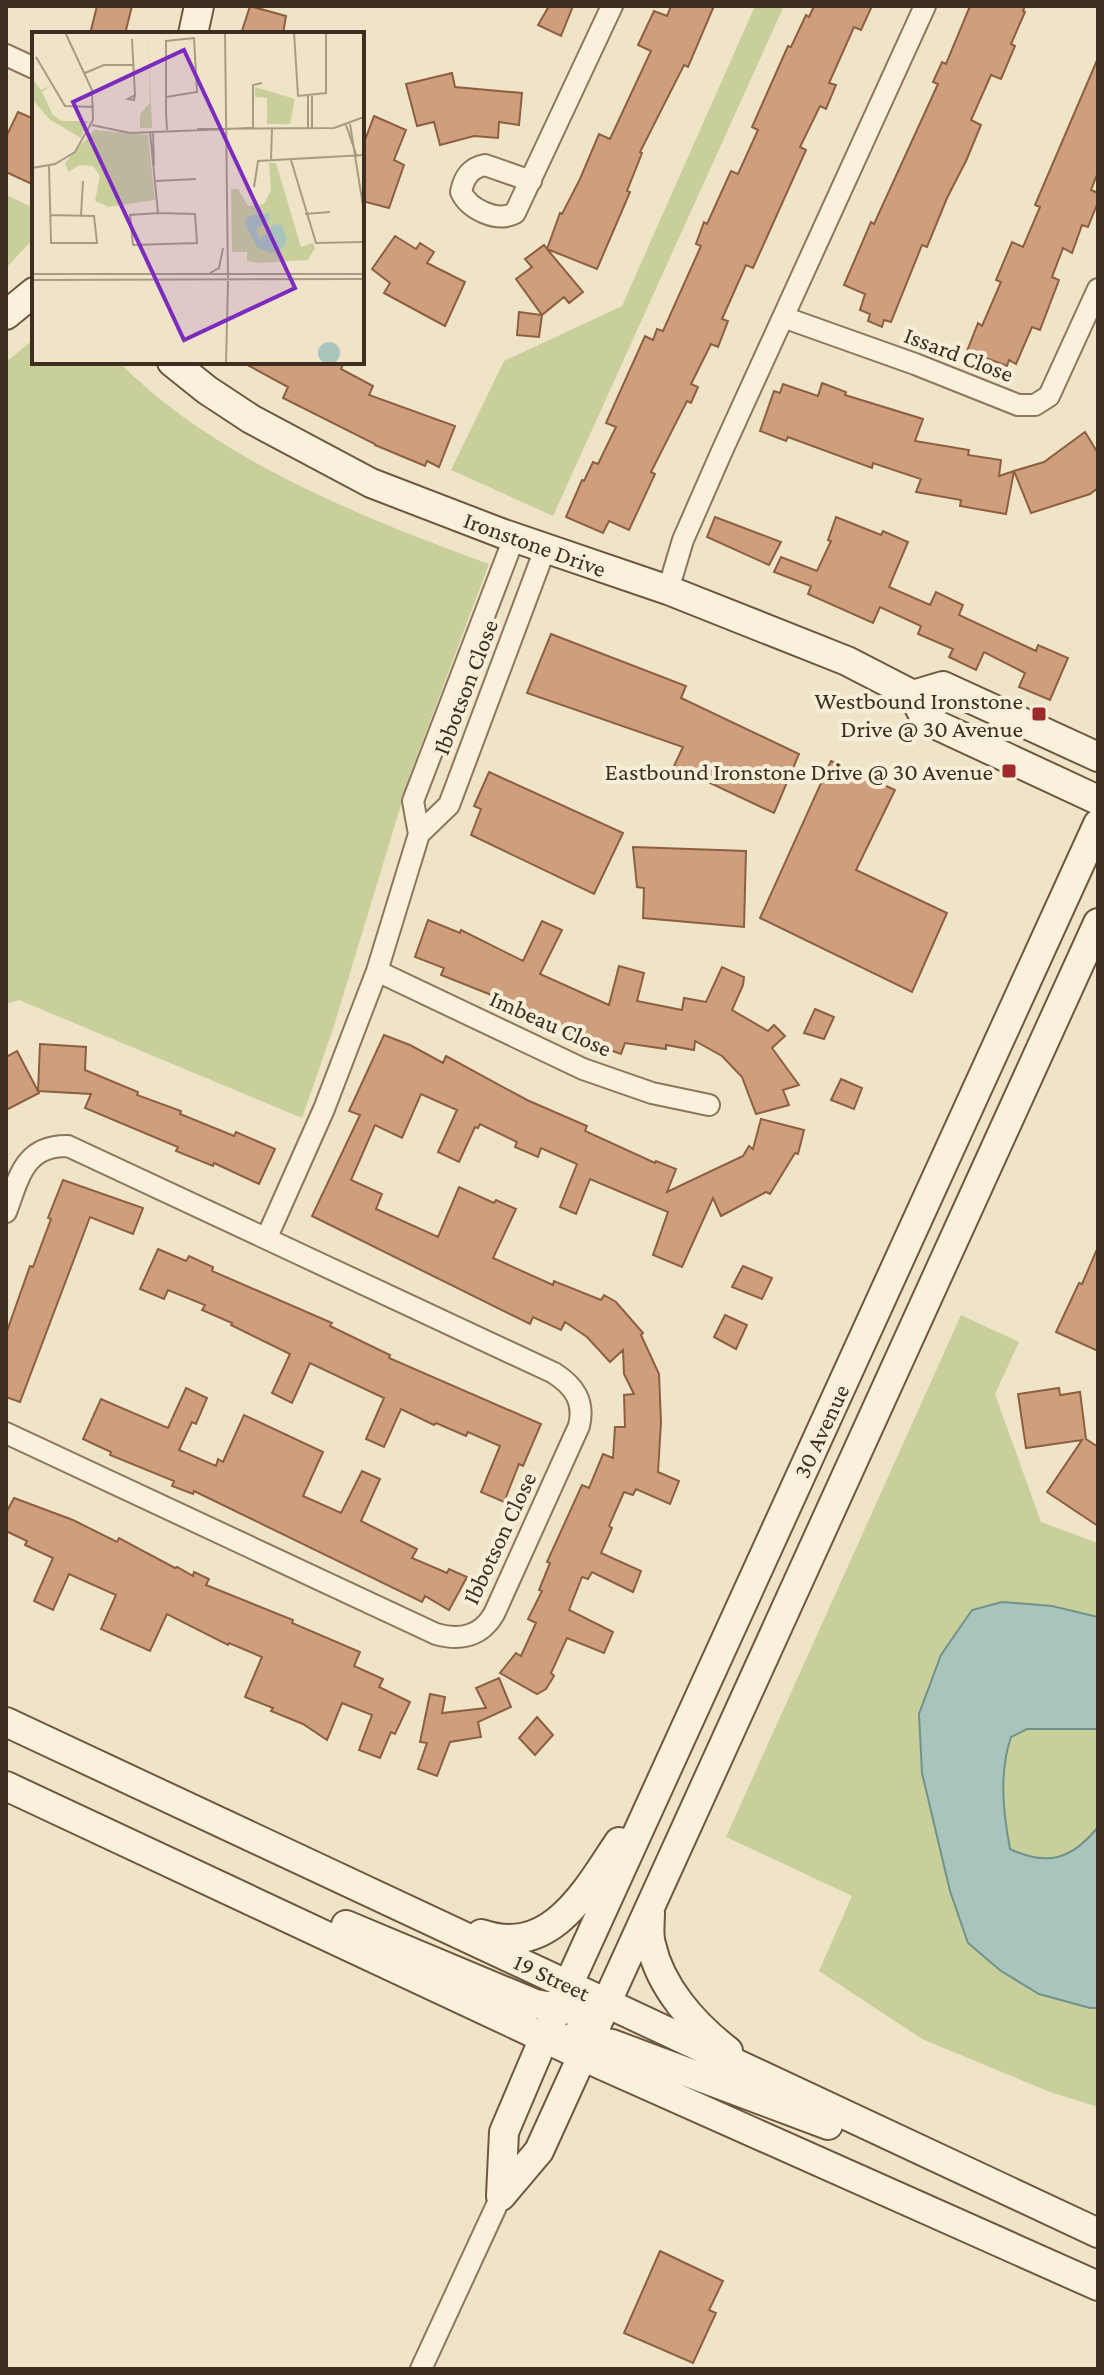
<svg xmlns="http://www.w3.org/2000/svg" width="1104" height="2375" viewBox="0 0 1104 2375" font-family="'Crimson Pro',serif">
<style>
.green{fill:#c9cf9b}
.water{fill:#a9c4bc;stroke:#6f938a;stroke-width:2}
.building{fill:#cf9f7d;stroke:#8d5f41;stroke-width:2}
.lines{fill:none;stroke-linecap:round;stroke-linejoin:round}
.street-casing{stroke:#8d765c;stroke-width:24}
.secondary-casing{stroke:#6f573f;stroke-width:32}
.street{stroke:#faf1dc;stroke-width:20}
.secondary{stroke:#faf1dc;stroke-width:28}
.poi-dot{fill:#9e2a2b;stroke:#f7eed8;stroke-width:3}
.labels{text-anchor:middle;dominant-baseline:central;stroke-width:8;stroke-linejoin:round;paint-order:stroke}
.street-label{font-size:24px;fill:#3d2e20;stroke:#f7eed8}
.poi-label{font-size:24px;fill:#3d2e20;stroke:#f7eed8;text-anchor:end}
.inset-road{fill:none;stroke:#a89b85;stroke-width:2}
.view{fill:#7b2cbf;fill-opacity:0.15;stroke:#7b2cbf;stroke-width:4}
.inset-edge{fill:none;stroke:#3d2e20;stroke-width:4}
</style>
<rect width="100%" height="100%" fill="#f0e4c8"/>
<path class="green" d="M755,6H784L553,516L451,470L504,361L622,306Z
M6,195L34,208V238L6,268Z
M34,339V362H119C214,459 363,518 489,564L411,772L333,1029L302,1118L19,1000L6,1004V362Z
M961,1315L1019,1342L995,1394L1041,1522L1098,1543V2107L1050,2092L922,2039L819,1971L852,1896L726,1837Z"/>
<path class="water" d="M1002,1602L1052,1606L1098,1617V1729H1027L1011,1737C999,1772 1003,1812 1010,1849C1048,1867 1072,1859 1098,1827V2008H1090L1039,1994L1001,1971L968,1943L950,1891L922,1773L919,1714L941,1655L972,1610Z"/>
<path class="building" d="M97,6H132L125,34H90Z
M250,6L286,16L283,34H241Z
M549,6H573L561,36L538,25Z
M671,6H714L688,67L684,65L640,152L642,153L627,191L630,192L597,269L547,249L583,292L569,303L564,297L542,315L516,279L532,267L525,259L544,245L547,249L560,213L562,214L580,179L599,134L610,139L651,51L638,45L654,11L667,16Z
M814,6H872L861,30L854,27L829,83L836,85L826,109L820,106L800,147L806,150L753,268L746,265L722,319L728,321L718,347L711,344L691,384L698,387L691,403L687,401L651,472L655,474L629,530L609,521L603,533L566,517L582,480L584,481L593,462L598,464L616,427L606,423L645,336L653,340L657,329L663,331L701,246L696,244L704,222L707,224L731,171L738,174L758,130L752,127L788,46L791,47L806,15L809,17Z
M970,6H1025L1023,11L1025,12L1011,44L1015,46L1001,79L991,75L971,120L981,125L966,161L947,198L927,247L922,245L891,322L884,320L882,327L868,321L870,314L860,310L865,294L844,285L871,222L874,224L938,84L933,82L942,62L946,64Z
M1098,58V172L1091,190L1098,193V202L1088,227L1082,225L1072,253L1063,248L1052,277L1059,280L1040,330L1032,327L1016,364L1009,360L1007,366L967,351L978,323L982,326L1001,282L996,280L1012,242L1023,247L1040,207L1035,205Z
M452,73L455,87L522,93L519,125L499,122L498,138L474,136L440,145L434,122L417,126L406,84Z
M18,112L34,119V185L6,172V137Z
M374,116L406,130L394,160L404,165L389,208L362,201V148Z
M395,236L416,249L420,243L434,252L427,263L465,282L445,326L384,293L390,283L372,269Z
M519,312L542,315L539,337L517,335Z
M242,362H344L341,369L373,386L369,395L455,426L439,467L427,461L425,466L375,445V444L283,398L288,387Z
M822,383L846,392L845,395L923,419L915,441L969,450L968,455L1001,460L999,476L1014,471L1006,514L960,506L961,500L916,492L921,479L873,463L872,468L788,437L786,441L760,431L774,391L780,393L783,384L818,396Z
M1085,432L1098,453V488L1090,494L1031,513L1014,471L1044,462Z
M715,517L781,542L769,565L707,537Z
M836,517L881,535L883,531L908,542L889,587L930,605L936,592L963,605L959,615L1036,651L1038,645L1068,658L1050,700L1019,687L1025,673L984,652L976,670L949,657L953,649L918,634L921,626L880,607L873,623L808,594L811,586L774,572L781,557L817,571L831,541L828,540Z
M551,634L686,686L681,698L799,754L774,813L674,766L683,747L527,693Z
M831,761L895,790L856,870L947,913L912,992L760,918Z
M489,772L623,833L594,894L471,835L481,809L474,806Z
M633,847L746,851L744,927L643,918L644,888L637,887Z
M428,920L460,933L461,930L523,961L542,921L562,930L540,974L609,1005L619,966L644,973L637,1001L682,1010L684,998L706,1002L722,967L744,977L743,985L732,1010L768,1031L774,1025L785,1036L772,1048L799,1085L783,1090L789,1105L756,1114L742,1077L722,1056L695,1041L694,1050L666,1045V1049L625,1043L621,1054L558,1032L560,1028L499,998L441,975L444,968L415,957Z
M815,1009L834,1017L824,1039L804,1033Z
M384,1035L410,1045L443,1063L446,1056L527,1100L587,1126L585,1131L655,1163L656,1161L676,1169L667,1192L743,1156L749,1146L753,1149L761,1119L804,1130L798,1154L795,1153L770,1194L766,1192L721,1216L713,1198L682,1267L653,1255L668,1212L590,1179L576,1214L560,1207L577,1164L541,1148L538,1157L515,1147L517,1142L480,1124L478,1128L475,1127L459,1162L438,1152L457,1110L421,1094L402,1138L375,1125L351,1180L382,1194L376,1209L438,1237L459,1187L494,1203L496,1200L516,1209L493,1258L553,1285L554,1281L601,1300L604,1295L616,1302L643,1333L641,1335L659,1374L661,1422L658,1472L679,1481L670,1504L636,1489L633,1495L624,1492L609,1526L612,1528L601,1553L641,1571L633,1592L592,1572L588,1579L582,1577L569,1610L613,1632L604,1653L567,1638L551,1673L554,1676L546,1689L537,1694L500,1673L516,1653L521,1656L536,1623L528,1619L542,1591L539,1590L550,1563L547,1562L582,1485L589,1488L603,1454L613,1458L615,1427H625L624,1395L634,1394L624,1374L623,1350L610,1362L587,1337L565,1322L561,1330L533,1317L530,1324L312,1216L360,1115L349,1111Z
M40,1044L86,1047L85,1070L138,1092L137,1095L181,1111L180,1114L234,1136L236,1132L275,1149L259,1184L214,1163L213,1166L176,1151L178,1147L85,1108L91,1094L38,1091Z
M17,1051L39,1093L6,1110V1057Z
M841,1079L862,1088L854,1109L831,1100Z
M63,1180L143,1208L133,1234L90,1217L20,1402L6,1397V1334L30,1266L33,1267L51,1219L48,1218Z
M1098,1247V1351L1056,1332L1079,1283L1082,1284Z
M158,1249L186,1261L189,1256L213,1267L212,1271L332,1323L330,1326L390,1355L389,1358L541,1424L523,1466L519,1464L504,1502L481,1492L500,1446L468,1432L466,1436L436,1423L434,1425L401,1409L384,1447L366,1439L384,1398L310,1363L292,1403L272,1393L290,1354L231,1325L232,1323L202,1310L205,1305L168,1290L164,1299L140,1289Z
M743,1266L772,1278L762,1299L732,1287Z
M725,1315L747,1325L736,1349L714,1337Z
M186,1388L207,1398L196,1424L192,1422L179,1450L216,1466L218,1459L223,1462L244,1415L323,1452L303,1496L341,1513L362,1471L380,1479L361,1521L417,1549L412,1558L447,1573L449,1569L467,1577L449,1610L425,1596L422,1602L194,1491L193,1494L172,1486L174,1481L110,1455L111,1452L83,1439L101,1399L168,1428Z
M1059,1388L1060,1395L1080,1392L1086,1439L1098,1447V1526L1047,1492L1082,1440L1026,1448L1018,1394Z
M14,1498L73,1520L117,1542L119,1538L175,1568L177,1567L193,1576L194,1572L209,1579L206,1585L293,1620L292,1623L360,1652L354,1666L383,1679L379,1687L410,1702L395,1734L391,1732L380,1758L359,1750L372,1715L342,1703L327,1740L303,1724L271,1711L273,1708L245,1697L262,1657L229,1643L228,1645L167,1614L150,1651L101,1629L116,1595L69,1574L53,1610L34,1601L53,1558L25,1545L27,1541L6,1531V1513Z
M499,1678L511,1707L478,1722L481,1737L450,1742L437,1776L418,1769L427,1743L420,1742L430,1694L445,1697L442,1713L486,1708L476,1688Z
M537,1717L553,1735L535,1755L519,1738Z
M660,2251L723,2281L709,2310L716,2313L693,2363L624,2333Z"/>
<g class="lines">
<defs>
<path id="street" d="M6,55L34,68
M531,181L485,165C470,168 464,177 461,192C469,209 497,223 515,213L612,6
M783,317L915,364L1018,405H1035L1049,396L1098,289
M668,590L683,540L722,451L925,6
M419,834L449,805L545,549
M377,971L583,1069L652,1093L709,1105
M6,1212C19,1178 24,1145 68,1146L554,1373C574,1386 585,1401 579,1426L494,1614C481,1636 461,1641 436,1634L6,1433
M267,1237L324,1109L377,971L419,834L413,801L514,538
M421,2369L501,2196"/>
<path id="secondary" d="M193,34L199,6
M6,315L34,292
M172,362L207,390L251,419L371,483L501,533L668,590L847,661L913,695L926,720L1098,800
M913,695L943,686L1098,757
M6,1722L1098,2233
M6,1786L602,2065L1098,2286
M650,1913C650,1923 648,1934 651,1944C660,1987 694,2025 728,2051
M346,1925L535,2004L576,2011
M481,1934C551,1958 586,1891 619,1842
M573,2037L612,2044L828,2125
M501,2196L504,2132L544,2038L1098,824
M501,2196L539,2151L1098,923"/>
</defs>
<use href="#street" class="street-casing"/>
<use href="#secondary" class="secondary-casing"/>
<use href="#street" class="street"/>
<use href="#secondary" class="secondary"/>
</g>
<g class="poi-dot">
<rect x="1031" y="706" width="16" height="16" rx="4"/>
<rect x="1001" y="763" width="16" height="16" rx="4"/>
</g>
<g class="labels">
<g class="street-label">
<text transform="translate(959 354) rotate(21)">Issard Close</text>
<text transform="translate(535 544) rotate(20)">Ironstone Drive</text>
<text transform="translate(465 687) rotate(-69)">Ibbotson Close</text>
<text transform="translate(551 1023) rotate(24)">Imbeau Close</text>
<text transform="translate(821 1431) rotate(-65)">30 Avenue</text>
<text transform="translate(499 1538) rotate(-65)">Ibbotson Close</text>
<text transform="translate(552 1977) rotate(25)">19 Street</text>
</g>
<g class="poi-label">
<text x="1023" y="700">Westbound Ironstone<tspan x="1023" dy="28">Drive @ 30 Avenue</tspan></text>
<text x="993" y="771">Eastbound Ironstone Drive @ 30 Avenue</text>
</g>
</g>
<g transform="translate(32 32)">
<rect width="332" height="332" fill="#f0e4c8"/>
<path d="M116,0L120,96H108V82L118,71ZM0,46L9,58L20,53L10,60L21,83L30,89H56L49,106L17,87L0,67ZM223,55L263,67L258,92H235V66L223,65ZM62,98L116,103L123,168L77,175L63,169L68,144L61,134L48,133L36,140L33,131ZM237,131H244L269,215L281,211L283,216L276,228L229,231L215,229V220H200L199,157H206L216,174L232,172L239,158Z" fill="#c9cf9b"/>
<path d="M237,181L238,189L224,197L228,208L242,192L250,193L255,207L252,215L238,221L225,215L213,192L216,184ZM286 321a11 11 0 1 1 22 0a11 11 0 1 1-22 0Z" fill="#a9c4bc"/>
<path class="inset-road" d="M193,0L196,246M262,0L266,64L294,61V0M100,7L103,63L96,67L102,68L103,63M4,25L33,74L62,75M53,41L72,33H102M134,65L165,60L162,6L134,9V81L135,98M318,92L332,180M60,93L98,101L220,96M314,93L325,125M221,96V53L230,51M276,96V64M280,96V64M165,97L302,96L332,85M121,99L122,133M118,100L126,181M259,128L284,211L332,210M239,129L240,96M17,134L19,211H65L62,184L18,183M0,136L23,132L43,120L61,88L60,58L33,0M124,149L164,147M222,155L226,129L332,123M126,181L163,182L165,211L101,213L98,183ZM273,182L298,180M49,183L51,149M178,241L187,236L191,216M0,242H332M0,248L332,247M194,332L196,249"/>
<path class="view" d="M152,18L263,256L152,308L41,70Z"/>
<rect width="332" height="332" class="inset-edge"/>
</g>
<rect width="1104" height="2375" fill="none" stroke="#3d2e20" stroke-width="16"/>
</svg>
